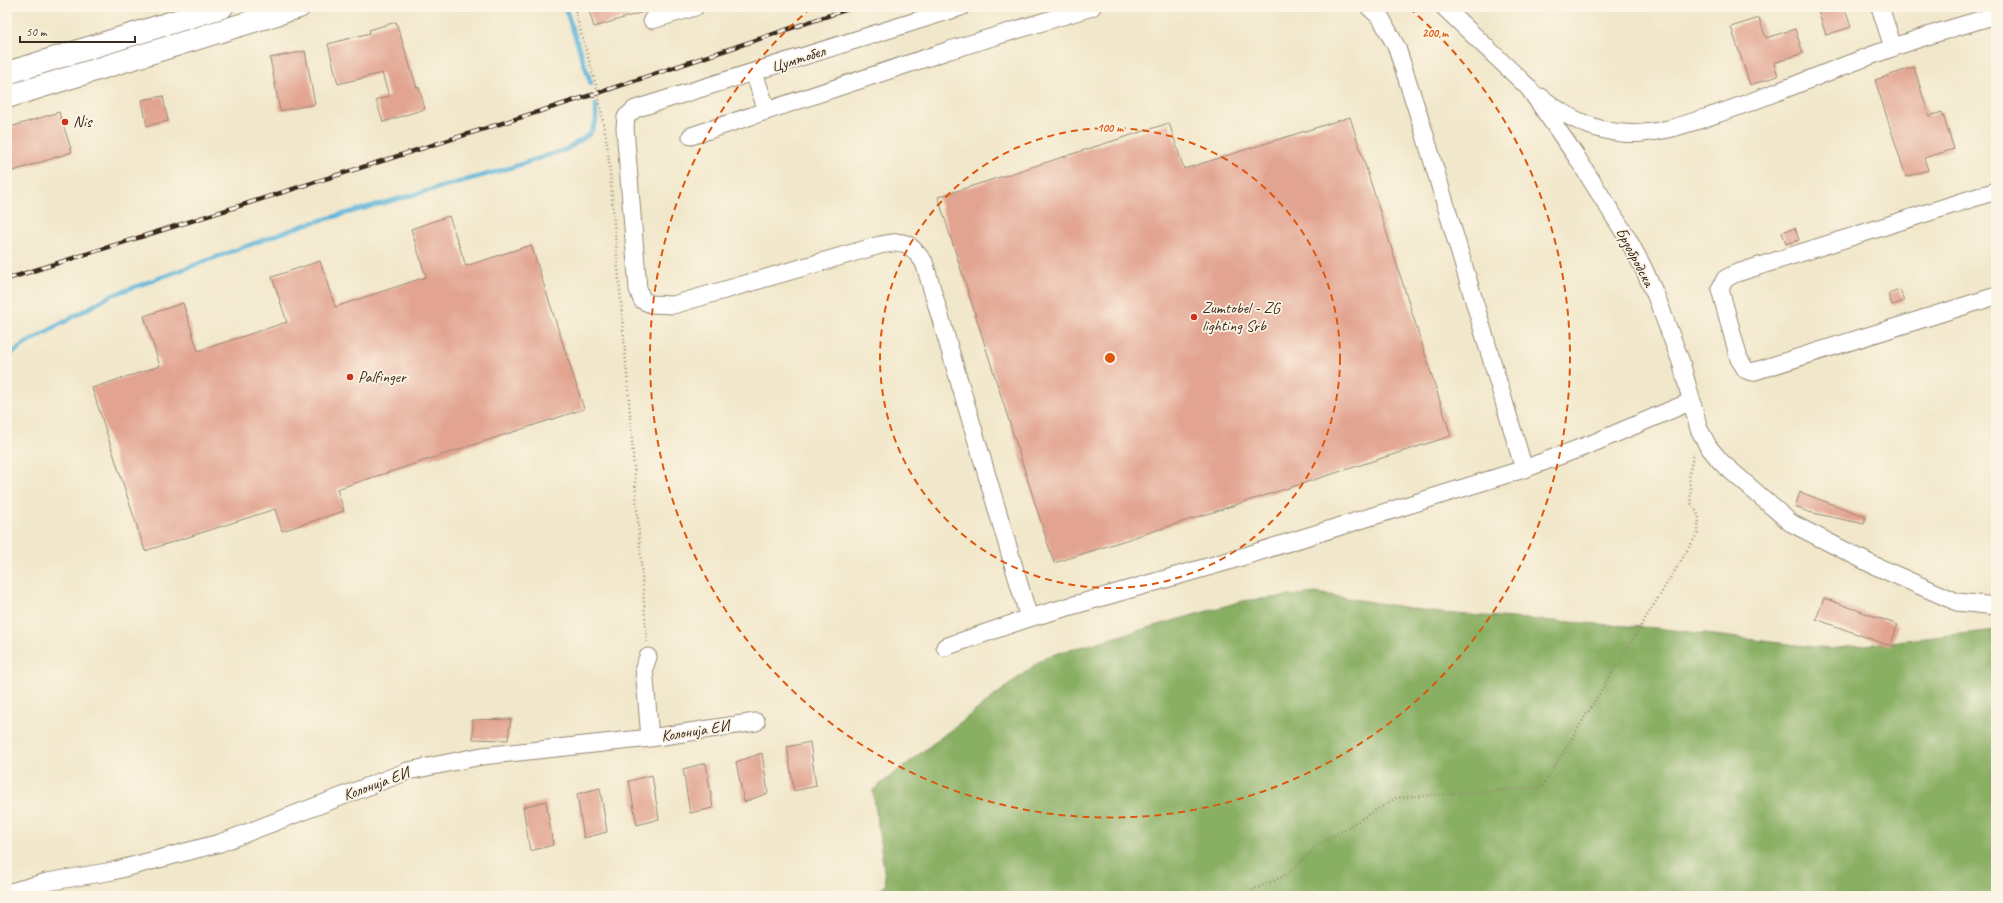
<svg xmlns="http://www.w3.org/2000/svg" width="2003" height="903" viewBox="0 0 2003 903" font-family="Caveat,sans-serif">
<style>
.forest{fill:#89af64;stroke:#626c41}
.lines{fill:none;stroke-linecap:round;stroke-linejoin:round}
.stream{stroke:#5bb4d8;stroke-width:4.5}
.building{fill:#e2a491}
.minor-casing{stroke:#968874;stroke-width:19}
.major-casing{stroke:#968874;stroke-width:24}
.path{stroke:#968874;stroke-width:2.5;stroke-dasharray:1 3;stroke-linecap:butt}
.minor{stroke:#fff;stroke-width:17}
.major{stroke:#fff;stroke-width:22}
.rail-casing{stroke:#3b2a1e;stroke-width:4.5}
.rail{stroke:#fcf5e5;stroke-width:3;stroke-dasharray:9;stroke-linecap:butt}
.ring{fill:none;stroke:#df570d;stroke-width:2;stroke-dasharray:7 5}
.poi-dot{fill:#c8321e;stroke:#fcf5e5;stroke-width:1.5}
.labels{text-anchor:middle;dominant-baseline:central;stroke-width:3.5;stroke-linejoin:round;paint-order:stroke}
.street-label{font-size:16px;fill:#3b2a1e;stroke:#fcf5e5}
.poi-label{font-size:16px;fill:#3b2a1e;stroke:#fcf5e5;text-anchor:start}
.centre{fill:#df570d;stroke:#fcf5e5;stroke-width:2}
.ring-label{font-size:12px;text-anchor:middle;font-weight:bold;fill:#df570d;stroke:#fcf5e5;stroke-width:3.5;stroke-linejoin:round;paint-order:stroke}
</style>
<rect width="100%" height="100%" fill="#fcf5e5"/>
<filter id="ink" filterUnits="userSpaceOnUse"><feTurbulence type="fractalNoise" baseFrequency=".025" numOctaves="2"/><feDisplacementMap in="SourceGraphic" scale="8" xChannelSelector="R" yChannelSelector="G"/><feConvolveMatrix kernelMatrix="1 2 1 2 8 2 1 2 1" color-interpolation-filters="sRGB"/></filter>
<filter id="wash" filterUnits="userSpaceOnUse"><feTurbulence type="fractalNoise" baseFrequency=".012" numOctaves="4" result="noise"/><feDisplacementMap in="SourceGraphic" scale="16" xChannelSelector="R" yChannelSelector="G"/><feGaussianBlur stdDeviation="0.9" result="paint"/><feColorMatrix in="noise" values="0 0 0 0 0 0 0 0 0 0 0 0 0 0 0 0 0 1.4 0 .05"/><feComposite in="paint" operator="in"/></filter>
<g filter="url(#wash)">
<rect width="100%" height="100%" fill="#f1e7ca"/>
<path class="forest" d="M1316,593L1440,613L1656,628L1829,649L1996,630V896H871L886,885L873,790L1045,657L1243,601Z"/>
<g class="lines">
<path class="stream" d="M565,7L591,84
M7,357L25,344L110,296L304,225L510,168L567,149L590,134L596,121V105"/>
</g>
<g id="blocks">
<path class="building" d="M588,7H650V10L594,27Z
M1827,7H1844L1851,27L1826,35L1818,10Z
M1759,18L1766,38L1795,29L1803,53L1774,63L1778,76L1750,85L1731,27Z
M396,22L417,88L419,87L425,109L383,122L376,100L389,96L382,73L338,84L328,44L370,33L369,30Z
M305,51L315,104L280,111L270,58Z
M1914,67L1929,116L1942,112L1954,149L1924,158L1928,170L1906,177L1875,80Z
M163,96L168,121L147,126L142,100Z
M59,112L72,152L7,173V128Z
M1350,117L1451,436L1054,563L938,197L1169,123L1184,169Z
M449,216L466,266L531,245L584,409L337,489L344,511L282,531L275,509L145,551L92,388L160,366L144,316L183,303L198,351L287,322L272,277L320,261L335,307L426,277L411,229Z
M1795,228L1799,240L1786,244L1782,232Z
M1900,290L1904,301L1892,305L1888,294Z
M1800,492L1866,517L1864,524L1808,512L1795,507Z
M1824,598L1898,625L1890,646L1816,619Z
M511,719L508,740L473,739V720Z
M810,742L816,786L794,791L787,747Z
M762,753L768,793L744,802L736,762Z
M706,763L713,808L690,813L683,769Z
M652,775L659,819L637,825L629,781Z
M600,788L607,832L584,838L577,794Z
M546,801L553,845L530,851L523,807Z"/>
</g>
</g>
<g filter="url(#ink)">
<use href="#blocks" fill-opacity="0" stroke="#968874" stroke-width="1"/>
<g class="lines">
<defs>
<path id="minor" d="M961,7L635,109L626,117L625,128L638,289L642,300L651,304L673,305L880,245C907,240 907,241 924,262L1029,618
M1369,7L1381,18L1397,48L1424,132L1524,469
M1444,7L1528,87L1576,156L1625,234L1642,265L1656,296L1681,362L1699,429L1708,446L1721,462L1791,523L1871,564L1957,602L1996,606
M1880,7L1893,47
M652,20L695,7
M754,73L767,111
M1541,97C1564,116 1591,130 1622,133C1654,136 1684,125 1714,115C1774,95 1832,69 1892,48C1926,35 1961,26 1996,15
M691,136L950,50L1092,7
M1996,191L1734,274L1725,279L1720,289L1739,359L1746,370L1752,372L1996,296
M945,647L1029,618L1232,560L1524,469L1591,444L1692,401
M648,657L644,668L650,738
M7,893L47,882L113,871L220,843L408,771L482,756L650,738L756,722"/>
<path id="major" d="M7,73L222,7
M7,97L299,7"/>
</defs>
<use href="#minor" class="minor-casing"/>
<use href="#major" class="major-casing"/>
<path class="path" d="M574,7L598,93L608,150L627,374L647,642
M1246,896L1252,890L1287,875L1317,846L1396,798L1542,787L1698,533L1699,516L1691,503L1689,474L1694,453"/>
<use href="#minor" class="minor"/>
<use href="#major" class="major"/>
<defs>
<path id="rail" d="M7,279L598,93L854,7"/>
</defs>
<use href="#rail" class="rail-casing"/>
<use href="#rail" class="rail"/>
</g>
</g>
<g class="ring">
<circle cx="1110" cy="358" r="230"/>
<path d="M1409 8A460 460 0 1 1 811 8"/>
</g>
<g class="poi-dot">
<circle cx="65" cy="122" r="4"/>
<circle cx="1194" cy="317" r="4"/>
<circle cx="350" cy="377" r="4"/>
</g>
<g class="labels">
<g class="street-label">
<text transform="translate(798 59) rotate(-18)">Цумтобел</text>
<text transform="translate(1635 257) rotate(62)">Брзобродска</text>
<text transform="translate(695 731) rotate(-9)">Колонија ЕИ</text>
<text transform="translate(376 784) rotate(-20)">Колонија ЕИ</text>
</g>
<g class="poi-label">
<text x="73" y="122">Nis</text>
<text x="1202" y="308">Zumtobel - ZG<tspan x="1202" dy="18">lighting Srb</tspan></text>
<text x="358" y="377">Palfinger</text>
</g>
</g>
<circle cx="1110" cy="358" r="6" class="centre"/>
<g class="ring-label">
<text x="1435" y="37">200 m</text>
<text x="1110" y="132">100 m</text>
</g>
<rect width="2003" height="903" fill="none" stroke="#fcf5e5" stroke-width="24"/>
<path d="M20 36v6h115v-6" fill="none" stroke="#3b2a1e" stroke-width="2"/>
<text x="26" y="36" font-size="12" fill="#3b2a1e" stroke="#fcf5e5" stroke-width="3" paint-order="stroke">50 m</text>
</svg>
